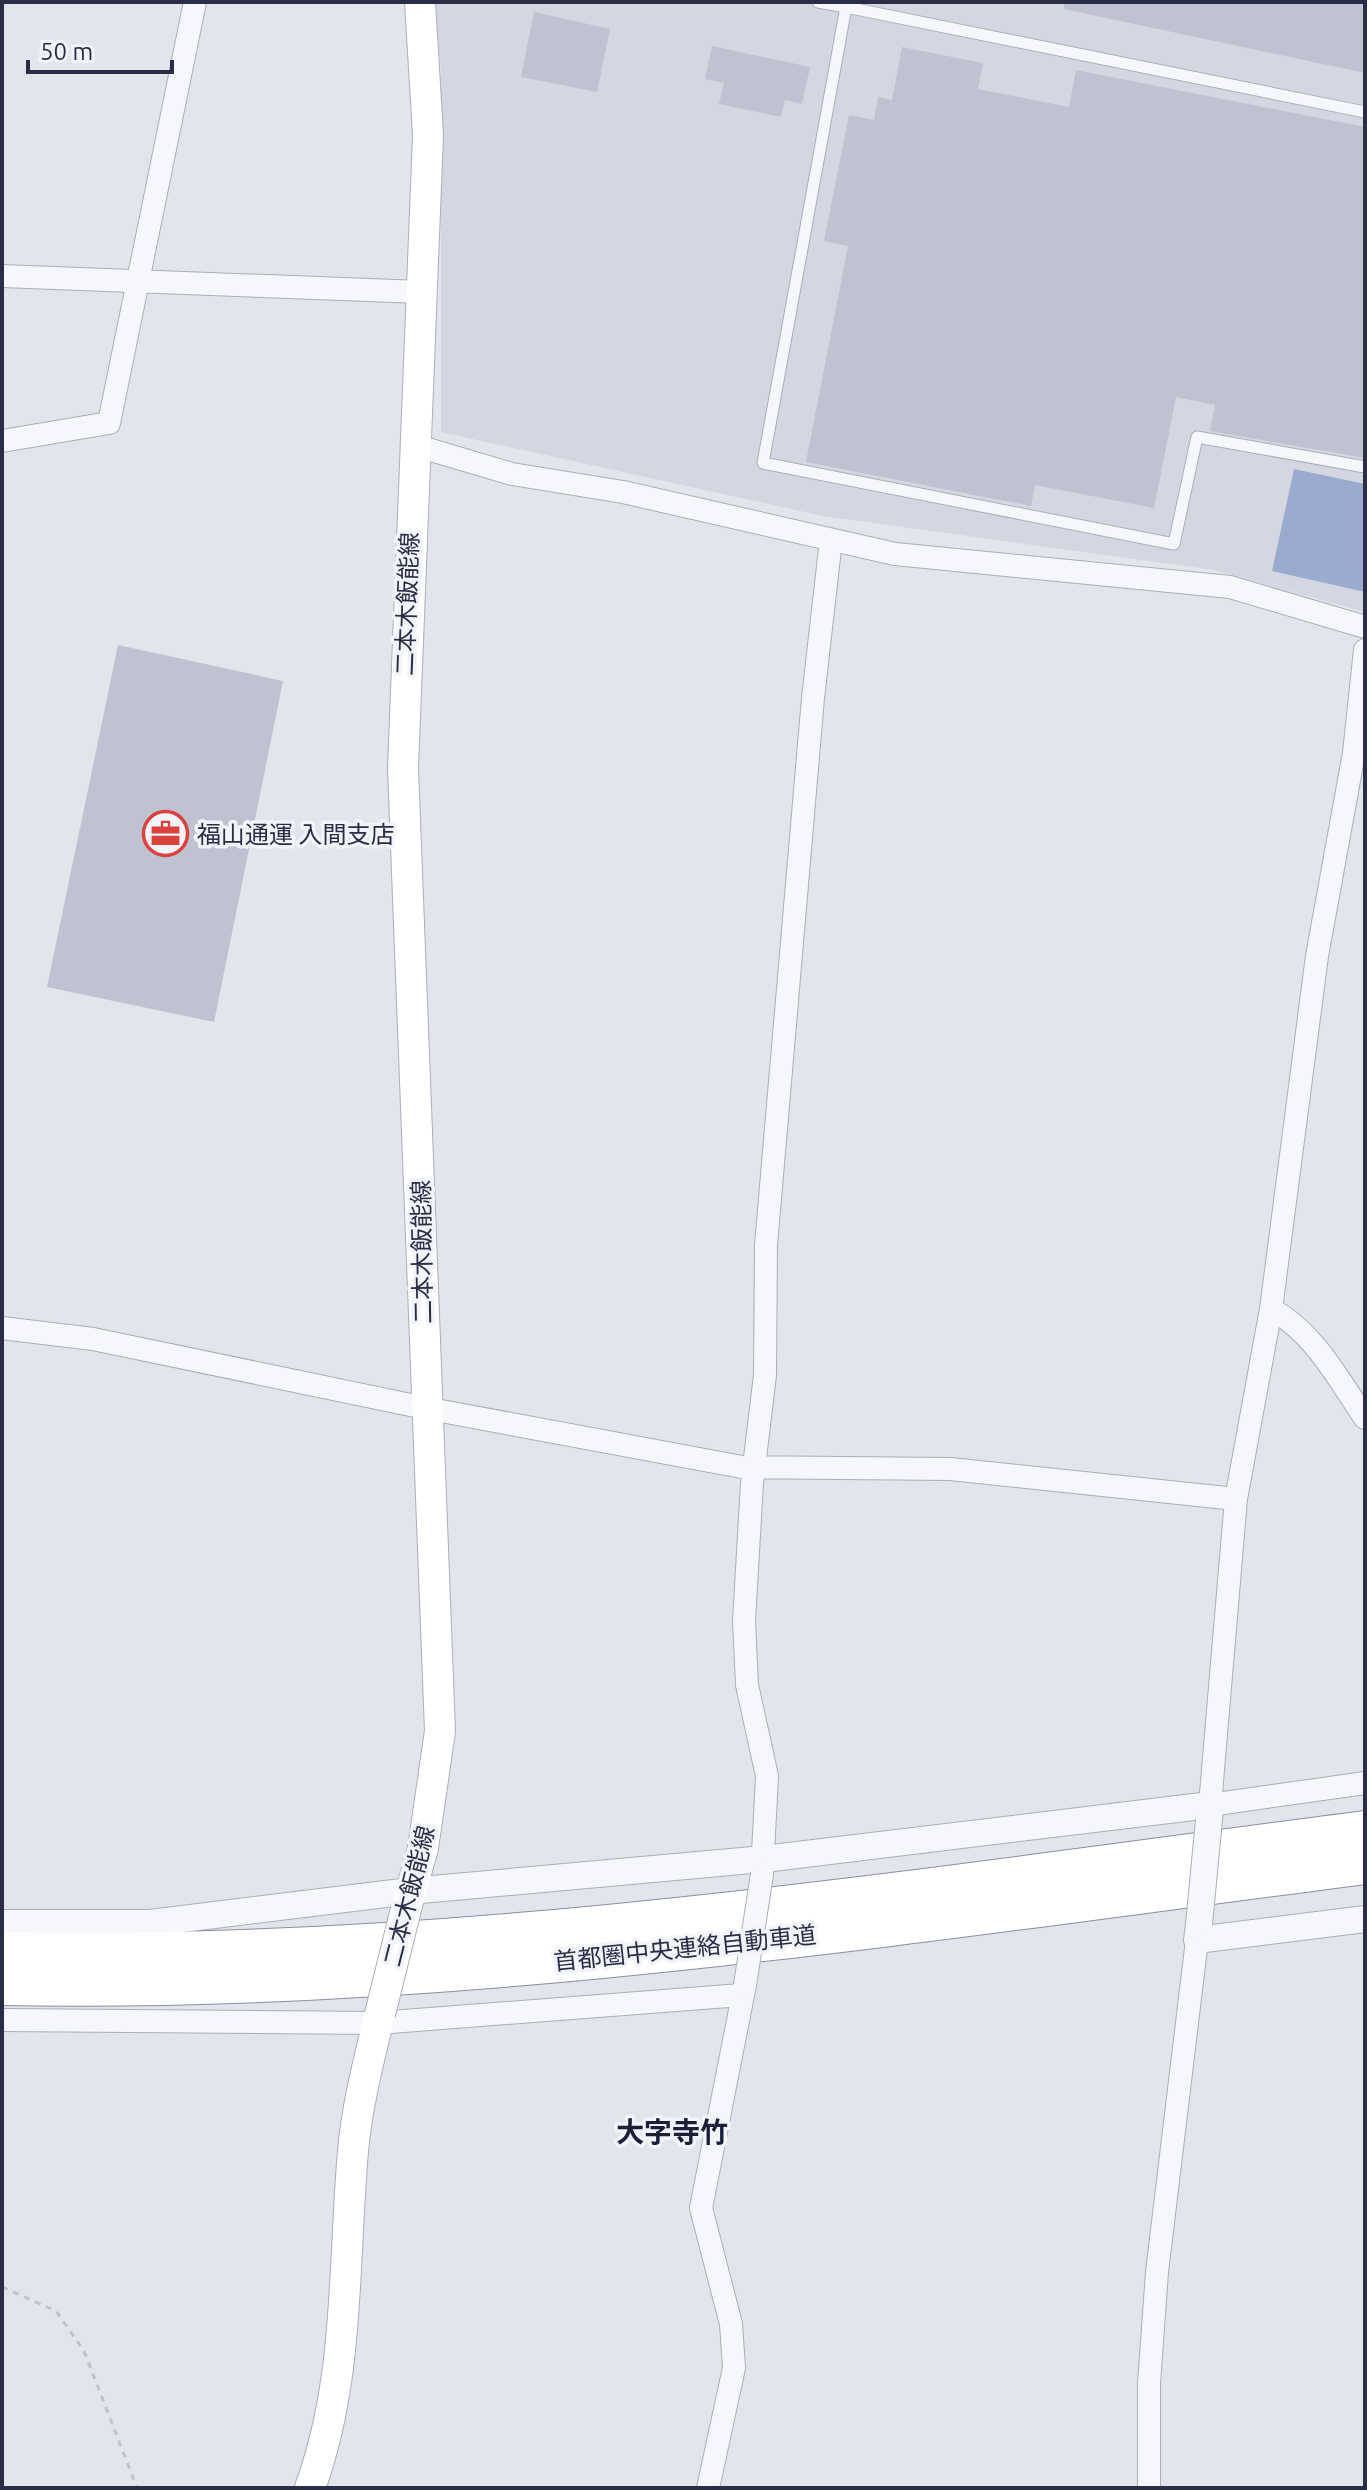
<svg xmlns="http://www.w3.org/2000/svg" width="1367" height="2490" viewBox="0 0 1367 2490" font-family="Ubuntu,'Noto Sans JP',sans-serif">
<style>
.built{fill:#d4d7e1}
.water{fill:#9babcf}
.building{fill:#bfc2d0}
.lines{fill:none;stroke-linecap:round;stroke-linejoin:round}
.service-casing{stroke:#abaeba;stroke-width:13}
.minor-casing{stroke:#abaeba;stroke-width:24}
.tertiary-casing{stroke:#abaeba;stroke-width:28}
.secondary-casing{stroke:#abaeba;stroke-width:32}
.motorway-casing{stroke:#888ea4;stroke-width:42}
.path{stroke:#c1c3cb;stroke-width:3;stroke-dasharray:6 6;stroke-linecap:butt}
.service{stroke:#f6f7fa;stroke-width:11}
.minor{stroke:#f6f7fa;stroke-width:22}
.tertiary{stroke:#f6f7fa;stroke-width:26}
.secondary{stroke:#fff;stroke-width:30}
.motorway{stroke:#fff;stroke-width:40}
.minor-bridge-casing{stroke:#abaeba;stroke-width:24;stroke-linecap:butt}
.tertiary-bridge-casing{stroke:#abaeba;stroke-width:28;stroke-linecap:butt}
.secondary-bridge-casing{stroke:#abaeba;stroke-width:32;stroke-linecap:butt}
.minor-bridge{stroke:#f6f7fa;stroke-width:22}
.tertiary-bridge{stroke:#f6f7fa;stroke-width:26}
.secondary-bridge{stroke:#fff;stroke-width:30}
.labels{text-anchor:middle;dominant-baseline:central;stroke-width:7;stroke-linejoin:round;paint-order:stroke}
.street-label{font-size:24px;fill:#292e46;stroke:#f3f4f9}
.poi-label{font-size:24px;fill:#292e46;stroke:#f3f4f9;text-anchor:start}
.quarter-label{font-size:28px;font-weight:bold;fill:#1b1f37;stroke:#f3f4f9}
</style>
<rect width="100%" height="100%" fill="#e3e5ec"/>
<path class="built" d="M431,2H1365V612L1214,570L823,516L441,432V67Z"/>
<path class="water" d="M1294,469L1365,484V592L1272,571Z"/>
<path class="building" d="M1064,2H1365V73L1064,9Z
M534,12L610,29L597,92L521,77Z
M712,46L810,67L802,104L785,100L781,117L719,104L724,83L705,79Z
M902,47L983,63L978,89L1069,107L1076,70L1365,127V458L1210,431L1215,405L1176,397L1154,508L1035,485L1031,506L806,462L848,246L824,241L849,115L874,120L878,97L892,100Z
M118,645L283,681L214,1022L47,987Z"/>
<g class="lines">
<defs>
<path id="service" d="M818,2L846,7L847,2
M1365,112L846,7L763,463L1174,544L1197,437L1365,467"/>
<path id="minor" d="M2,276L421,292
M2,441L109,423L195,2
M414,445L512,474L623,492L895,554L1230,587L1365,627
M1365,650L1354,753L1317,956L1271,1309L1236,1499L1210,1805L1365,1783
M1271,1309C1314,1332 1338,1379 1365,1418
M2,1328L93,1339L425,1408L742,1467L950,1469L1236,1499
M762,1873L767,1776L747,1685L744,1621L752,1483L765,1375L766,1245L813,698L831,540
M2,2020L378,2023L741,1995
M708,2488L734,2368L731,2324L701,2208L745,1985
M1149,2488V2384L1157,2272L1197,1940"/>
<path id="tertiary" d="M2,1923H150L410,1891L764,1859L1210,1805L1209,1820
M1199,1924L1197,1940L1365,1919"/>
<path id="secondary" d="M406,1909L423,1848L440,1731L403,768L428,135L420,2
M310,2488C350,2378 343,2266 353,2151C357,2105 369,2060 380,2014"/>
<path id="motorway" d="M2,1952C455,1962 917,1889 1365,1831
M2,1985C459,1994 914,1922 1365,1864"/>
</defs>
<use href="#service" class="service-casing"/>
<use href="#minor" class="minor-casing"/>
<use href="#tertiary" class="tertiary-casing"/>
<use href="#secondary" class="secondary-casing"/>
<use href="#motorway" class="motorway-casing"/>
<path class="path" d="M2,2287L56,2311L84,2351L137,2488"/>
<use href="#service" class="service"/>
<use href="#minor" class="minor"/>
<use href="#tertiary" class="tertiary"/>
<use href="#secondary" class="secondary"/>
<use href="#motorway" class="motorway"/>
<defs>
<path id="minor-bridge" d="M745,1985L762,1874"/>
<path id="tertiary-bridge" d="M1199,1924L1209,1820"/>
<path id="secondary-bridge" d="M380,2014L406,1909"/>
</defs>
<use href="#minor-bridge" class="minor-bridge-casing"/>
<use href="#tertiary-bridge" class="tertiary-bridge-casing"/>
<use href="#secondary-bridge" class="secondary-bridge-casing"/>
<use href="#minor-bridge" class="minor-bridge"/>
<use href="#tertiary-bridge" class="tertiary-bridge"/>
<use href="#secondary-bridge" class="secondary-bridge"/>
</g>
<defs>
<symbol id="office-ring" viewBox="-11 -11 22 22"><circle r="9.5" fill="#f3f4f9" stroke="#db423d" stroke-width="1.5"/><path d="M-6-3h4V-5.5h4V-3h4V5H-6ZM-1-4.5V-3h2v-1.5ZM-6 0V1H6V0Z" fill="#db423d"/></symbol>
</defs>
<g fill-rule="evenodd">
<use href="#office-ring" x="140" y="808" width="51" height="51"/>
</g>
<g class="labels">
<g class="street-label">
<text transform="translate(407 604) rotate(-88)">二本木飯能線</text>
<text transform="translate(422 1252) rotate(-91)">二本木飯能線</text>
<text transform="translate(409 1896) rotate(-76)">二本木飯能線</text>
<text transform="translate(685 1948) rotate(-6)">首都圏中央連絡自動車道</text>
</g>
<g class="poi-label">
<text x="197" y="834">福山通運 入間支店</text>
</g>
<g class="quarter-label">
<text x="672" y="2131">大字寺竹</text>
</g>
</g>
<rect width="1367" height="2490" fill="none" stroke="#292e46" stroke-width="8"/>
<path d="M28 60v12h144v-12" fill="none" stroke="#292e46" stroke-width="4"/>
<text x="40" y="60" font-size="24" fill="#292e46" stroke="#f3f4f9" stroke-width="6" paint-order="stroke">50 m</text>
</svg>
